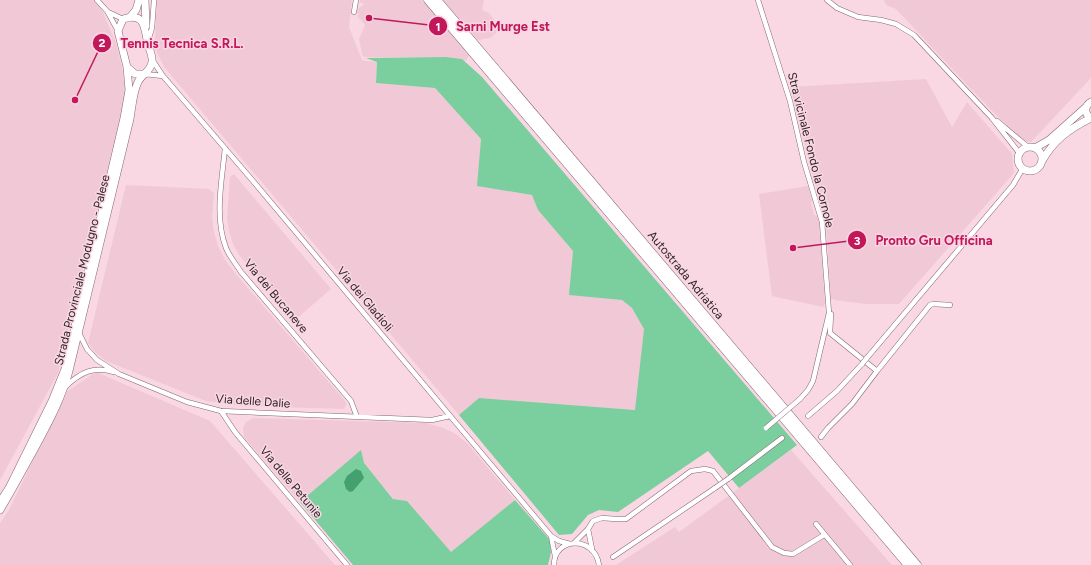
<svg xmlns="http://www.w3.org/2000/svg" width="1091" height="565" viewBox="0 0 1091 565" font-family="Figtree,sans-serif">
<style>
.built{fill:#f1c9d6}
.green{fill:#7bce9e}
.water{fill:#44a06f}
.lines{fill:none;stroke-linecap:round;stroke-linejoin:round}
.minor-casing{stroke:#856772;stroke-width:5.5}
.secondary-casing{stroke:#856772;stroke-width:8}
.motorway-casing{stroke:#856772;stroke-width:9}
.minor{stroke:#fff;stroke-width:4.5}
.secondary{stroke:#fff;stroke-width:7}
.motorway{stroke:#fff;stroke-width:8}
.minor-bridge-casing{stroke:#856772;stroke-width:5.5;stroke-linecap:butt}
.minor-bridge{stroke:#fff;stroke-width:4.5}
.labels{text-anchor:middle;dominant-baseline:central;stroke-width:3;stroke-linejoin:round;paint-order:stroke}
.street-label{font-size:12px;fill:#2f2327;stroke:#f9d7e3}
.leader{fill:none;stroke:#c2185b;stroke-width:1.5}
.callout-dot{fill:#c2185b;stroke:#f9d7e3;stroke-width:1.5}
.mark-label{font-size:12px;text-anchor:middle;font-weight:bold;fill:#fff}
.callout-label{font-size:13px;text-anchor:middle;font-weight:bold;fill:#c2185b;stroke:#f9d7e3;stroke-width:3;stroke-linejoin:round;paint-order:stroke}
</style>
<rect width="100%" height="100%" fill="#f9d7e3"/>
<path class="built" d="M0,0H94L102,10L116,43L122,68L126,93L58,373L0,480Z
M157,0H352L349,27L362,60L365,61L377,62L376,83L435,88L481,139L478,186L532,195L538,210L573,251L570,294L623,300L632,308L644,329L636,410L479,399L459,415L165,68L157,53L155,39Z
M360,0H422L469,56L465,61L462,59L446,57H364L362,54L359,39L365,25L357,16L359,14L356,11L364,4L360,2Z
M443,0H484L482,10L489,13L501,29L490,38L478,40Z
M884,0H1091V78L1031,142L1024,141L1006,125L973,91L896,9L886,5Z
M926,79L952,127L967,102L1012,154L1014,173L899,304H866L834,300L831,298L826,225L790,87Z
M234,174L331,289L295,320L239,255L233,244L229,231L227,218L230,177Z
M126,185L209,189L214,193L212,217L214,232L218,246L225,260L235,273L346,402V405L344,409L242,406L206,401L106,361L96,353L88,343Z
M808,186L812,201L811,204L814,215L817,216L819,222L825,303L823,307L772,296L759,194Z
M96,372L210,421L335,565H0V523L9,510L66,392Z
M253,418L425,423L441,427L456,434L467,443L515,500L451,553L407,501L394,499L363,463L361,451L300,502L244,437L243,428L246,422Z
M791,450L892,565H616L675,527L679,532Z"/>
<path class="green" d="M446,57L462,59L482,77L797,445L739,488L708,451L618,512L599,510L588,515L572,534L559,535L459,415L479,398L635,410L644,329L632,308L622,300L569,295L573,251L538,210L532,195L477,186L481,139L435,88L376,83L377,62L366,58Z
M361,450L364,463L393,499L407,501L451,552L515,500L550,540L551,552L548,565H353L300,502Z"/>
<path class="water" d="M356,469L361,471L364,478L353,491L350,492L346,489L344,482L347,476Z"/>
<g class="lines">
<defs>
<path id="minor" d="M97,0L107,11L118,31
M758,0L790,101L804,162L822,222L829,313L813,381L808,390L800,399
M827,0L837,8L858,17L881,20L896,24L914,35L992,118L1020,154
M108,12L123,19
M354,12L356,0
M148,41L152,28L154,0
M153,61L163,76L253,181L551,536L559,541L570,544
M145,74L163,76
M997,121L1028,147
M225,148C222,181 214,216 226,248C229,256 236,264 241,272L351,401L357,417
M831,314L830,333L877,371
M79,333L87,349L97,360L119,374L187,402L221,411L432,420L450,416
M866,359L1013,185L1023,168
M65,387C81,372 93,366 114,372
M221,411L235,432L347,565
M808,416L837,391L862,364
M821,437L828,428L852,404L877,371L930,305L933,304L950,305
M728,479L782,438
M816,524L850,565
M588,529L592,549
M551,536L555,556
M574,543L588,529L593,521L602,518L616,519H626L691,471L705,469L713,471L772,547L784,553L793,554L824,535
M613,557L715,488
M554,565C554,536 595,536 599,565"/>
<path id="secondary" d="M145,0L146,26
M130,17L136,10L139,0
M127,67L135,74H145
M1091,102C1084,106 1084,114 1091,118
M1018 159a12 12 0 1 1 24 0a12 12 0 1 1-24 0Z
M1035,148L1049,140L1086,107
M1042,161C1054,140 1069,129 1091,118
M0,502L9,488L52,401L65,369L124,118L129,90L127,67L118,31L123,19C146,12 144,28 148,44C149,49 153,56 152,62C151,71 142,74 138,82C133,92 132,107 130,119L69,371C62,397 50,420 37,444C25,466 13,488 0,510"/>
<path id="motorway" d="M428,0L908,565
M437,0L917,565"/>
</defs>
<use href="#minor" class="minor-casing"/>
<use href="#secondary" class="secondary-casing"/>
<use href="#motorway" class="motorway-casing"/>
<use href="#minor" class="minor"/>
<use href="#secondary" class="secondary"/>
<use href="#motorway" class="motorway"/>
<defs>
<path id="minor-bridge" d="M862,364L866,359
M766,428L800,399
M715,488L728,479"/>
</defs>
<use href="#minor-bridge" class="minor-bridge-casing"/>
<use href="#minor-bridge" class="minor-bridge"/>
</g>
<g class="labels">
<g class="street-label">
<text transform="translate(811 150) rotate(76)">Stra vicinale Fondo la Cornole</text>
<text transform="translate(82 270) rotate(-76)">Strada Provinciale Modugno - Palese</text>
<text transform="translate(686 275) rotate(50)">Autostrada Adriatica</text>
<text transform="translate(276 296) rotate(50)">Via dei Bucaneve</text>
<text transform="translate(365 299) rotate(50)">Via dei Gladioli</text>
<text transform="translate(253 401) rotate(4)">Via delle Dalie</text>
<text transform="translate(291 482) rotate(50)">Via delle Petunie</text>
</g>
</g>
<path class="leader" d="M369 18L438 26M75 100L102 43M793 248L857 240"/>
<g class="callout-dot">
<circle cx="369" cy="18" r="4"/>
<circle cx="75" cy="100" r="4"/>
<circle cx="793" cy="248" r="4"/>
<circle cx="438" cy="26" r="10"/>
<circle cx="102" cy="43" r="10"/>
<circle cx="857" cy="240" r="10"/>
</g>
<g class="mark-label">
<text x="438" y="31">1</text>
<text x="102" y="47">2</text>
<text x="857" y="245">3</text>
</g>
<g class="callout-label">
<text x="503" y="31">Sarni Murge Est</text>
<text x="182" y="48">Tennis Tecnica S.R.L.</text>
<text x="934" y="245">Pronto Gru Officina</text>
</g>
</svg>
